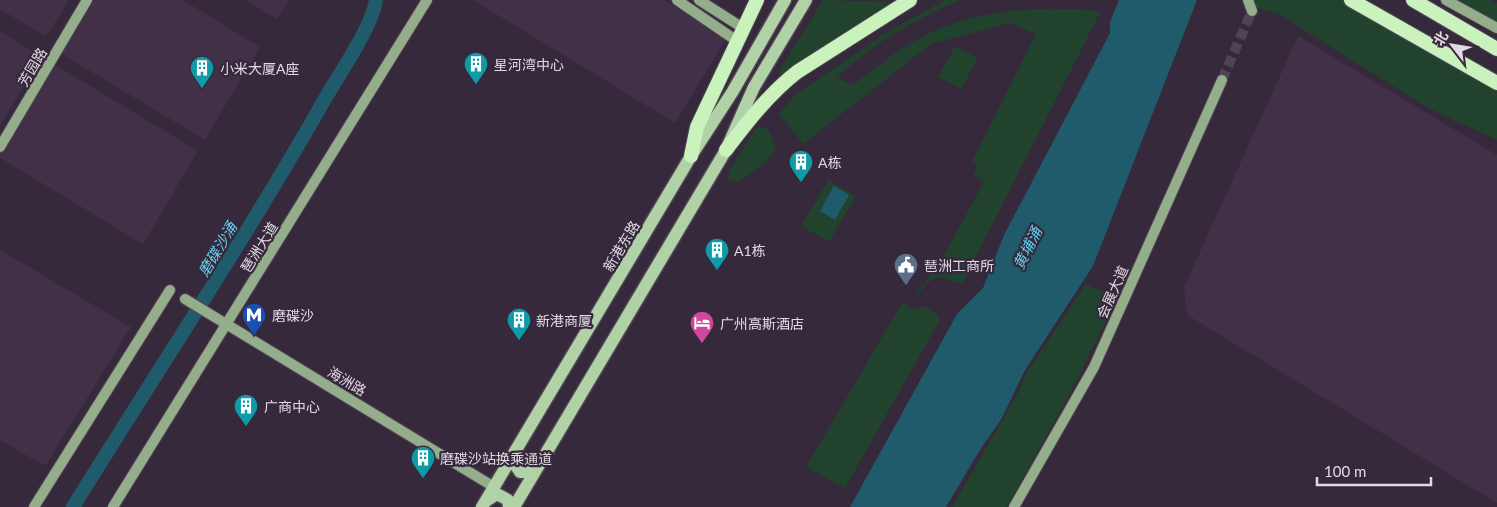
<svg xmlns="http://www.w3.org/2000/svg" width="1497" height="507" viewBox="0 0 1497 507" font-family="Lato,'Noto Sans SC',sans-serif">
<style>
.built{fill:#413047}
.green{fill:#21422d}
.water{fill:#1f5b6b}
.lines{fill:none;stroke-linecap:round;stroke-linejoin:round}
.river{stroke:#1f5b6b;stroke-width:14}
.secondary-tunnel{stroke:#504354;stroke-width:10;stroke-dasharray:10 5;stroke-linecap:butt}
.secondary-casing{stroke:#514556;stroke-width:12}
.primary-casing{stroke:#514556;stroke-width:15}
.highway-casing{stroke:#514556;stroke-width:16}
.secondary{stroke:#94ae8c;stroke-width:10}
.primary{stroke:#b0d2a6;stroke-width:12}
.highway{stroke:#c9f2bd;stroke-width:14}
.labels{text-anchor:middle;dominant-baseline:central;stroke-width:4.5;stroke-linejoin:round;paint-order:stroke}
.poi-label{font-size:14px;fill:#e1d9e4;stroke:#36293b;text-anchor:start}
.street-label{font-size:14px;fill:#e1d9e4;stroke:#36293b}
.water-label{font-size:15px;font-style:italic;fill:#5fd1f2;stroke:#36293b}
</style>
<rect width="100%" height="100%" fill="#36293b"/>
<path class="built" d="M0,0H69L46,37L0,9Z
M92,0H183L260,47L205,140L60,53Z
M245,0H289L277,19Z
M473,0H664L727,38L675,123Z
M0,31L42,57L0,125Z
M1298,36L1497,155V503L1187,315L1184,287Z
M54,64L198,151L143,244L0,158V154Z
M0,250L131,327L45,466L0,440Z"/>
<path class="green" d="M823,0L899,2L781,78L779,71Z
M945,0H960C916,19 871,44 837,78L853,85C878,66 903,45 932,32C986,8 1044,6 1101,11L962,284L939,277L927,283L917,296L915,295L939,264L984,182L973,175L978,166L972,162L1036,34L1010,23L931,44L803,144L779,114L795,95L887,32Z
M1251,0H1343L1497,91V140L1428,108L1277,13L1255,8Z
M1457,0H1491L1497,3V23Z
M955,46L978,58L961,89L938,77Z
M758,125L769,130L776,149L767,161L738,182L728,180L730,169Z
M828,180L856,196L829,242L801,226Z
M1086,284L1117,299L1068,397L1007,507H952L1018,393L1027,372Z
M902,303L913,309L925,306L937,314L940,320L845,488L806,467Z"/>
<path class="water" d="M1119,0H1197L1093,266L1025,370L1002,418L978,453L946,507H850L957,314L983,288L1004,235L1110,33V22Z
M834,186L849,195L835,220L820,211Z"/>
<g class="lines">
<path class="river" d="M73,507C156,373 244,241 322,104C337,77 372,28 376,0"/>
<path class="secondary-tunnel" d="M1222,80L1252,11"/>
<defs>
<path id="secondary" d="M677,0L737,41
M699,0L743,28
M1248,0L1252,11
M1446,0L1497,28
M0,147L87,0
M185,299L494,487
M34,507L170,290
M113,507L427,0
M1014,507L1094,367L1222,80"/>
<path id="primary" d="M516,451L514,463L520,472H529L539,464
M486,501L497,494L508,500L509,507
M482,507L691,156L733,91L785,0
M514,507L726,150L754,87L806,0"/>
<path id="highway" d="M1351,0L1497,83
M1413,0L1497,49
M726,150C748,121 769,94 797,72L910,0
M691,156L697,127L757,0"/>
</defs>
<use href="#secondary" class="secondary-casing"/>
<use href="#primary" class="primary-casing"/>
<use href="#highway" class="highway-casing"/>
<use href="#secondary" class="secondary"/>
<use href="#primary" class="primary"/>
<use href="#highway" class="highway"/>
</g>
<defs>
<symbol id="building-pin" viewBox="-11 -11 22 30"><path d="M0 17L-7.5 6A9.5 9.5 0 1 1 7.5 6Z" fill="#0f9aa8" stroke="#36293b"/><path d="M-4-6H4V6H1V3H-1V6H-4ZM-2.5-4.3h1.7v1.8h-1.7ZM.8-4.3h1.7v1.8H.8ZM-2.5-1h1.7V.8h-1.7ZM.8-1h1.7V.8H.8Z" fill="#fff"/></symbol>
<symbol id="civic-pin" viewBox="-11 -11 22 30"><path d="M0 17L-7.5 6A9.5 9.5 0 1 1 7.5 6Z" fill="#5c6f8a" stroke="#36293b"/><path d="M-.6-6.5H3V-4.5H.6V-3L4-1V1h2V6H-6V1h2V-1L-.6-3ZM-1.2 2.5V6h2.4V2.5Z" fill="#fff"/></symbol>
<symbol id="metro-pin" viewBox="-11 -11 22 30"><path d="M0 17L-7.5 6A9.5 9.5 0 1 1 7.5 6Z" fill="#1a4fb4" stroke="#36293b"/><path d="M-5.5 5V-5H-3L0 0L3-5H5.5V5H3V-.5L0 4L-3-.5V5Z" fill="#fff"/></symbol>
<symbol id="hotel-pin" viewBox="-11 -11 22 30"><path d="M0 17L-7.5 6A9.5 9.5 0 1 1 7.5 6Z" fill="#d1479c" stroke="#36293b"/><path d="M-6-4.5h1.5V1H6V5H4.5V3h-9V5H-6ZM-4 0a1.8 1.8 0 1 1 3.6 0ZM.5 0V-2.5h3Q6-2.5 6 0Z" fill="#fff"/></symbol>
</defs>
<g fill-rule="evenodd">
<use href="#building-pin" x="462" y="50" width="28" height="38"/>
<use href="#building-pin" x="188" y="54" width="28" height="38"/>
<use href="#building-pin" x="787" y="148" width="28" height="38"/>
<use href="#building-pin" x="703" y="236" width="28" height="38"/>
<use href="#civic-pin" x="892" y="251" width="28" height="38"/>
<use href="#metro-pin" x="240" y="301" width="28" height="38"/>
<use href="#building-pin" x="505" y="306" width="28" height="38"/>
<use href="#hotel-pin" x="688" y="309" width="28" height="38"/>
<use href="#building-pin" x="232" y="392" width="28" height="38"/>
<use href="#building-pin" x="409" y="444" width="28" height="38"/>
</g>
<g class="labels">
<g class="poi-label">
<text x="494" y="64">星河湾中心</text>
<text x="220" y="68">小米大厦A座</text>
<text x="818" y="162">A栋</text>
<text x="734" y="250">A1栋</text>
<text x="924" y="265">琶洲工商所</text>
<text x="272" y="315">磨碟沙</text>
<text x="536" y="320">新港商厦</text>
<text x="720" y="323">广州高斯酒店</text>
<text x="264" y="406">广商中心</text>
<text x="440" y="458">磨碟沙站换乘通道</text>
</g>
<g class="street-label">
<text transform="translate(32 67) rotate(-59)">芳园路</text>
<text transform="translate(621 246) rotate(-59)">新港东路</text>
<text transform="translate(259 247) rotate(-58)">琶洲大道</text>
<text transform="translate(1112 292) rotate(-66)">会展大道</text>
<text transform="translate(347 381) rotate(31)">海洲路</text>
</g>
<g class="water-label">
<text transform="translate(1027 248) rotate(-64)">黄埔涌</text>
<text transform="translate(217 249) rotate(-59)">磨碟沙涌</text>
</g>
</g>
<g transform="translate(1452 45) rotate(301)" stroke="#36293b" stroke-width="4" paint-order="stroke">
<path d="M0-4L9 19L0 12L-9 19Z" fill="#e1d9e4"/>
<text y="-8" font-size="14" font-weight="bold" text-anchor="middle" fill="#e1d9e4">北</text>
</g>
<path d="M1317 477v8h114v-8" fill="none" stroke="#e1d9e4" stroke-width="2.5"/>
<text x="1324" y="477" font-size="15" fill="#e1d9e4" stroke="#36293b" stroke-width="4" paint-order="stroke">100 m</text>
</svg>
